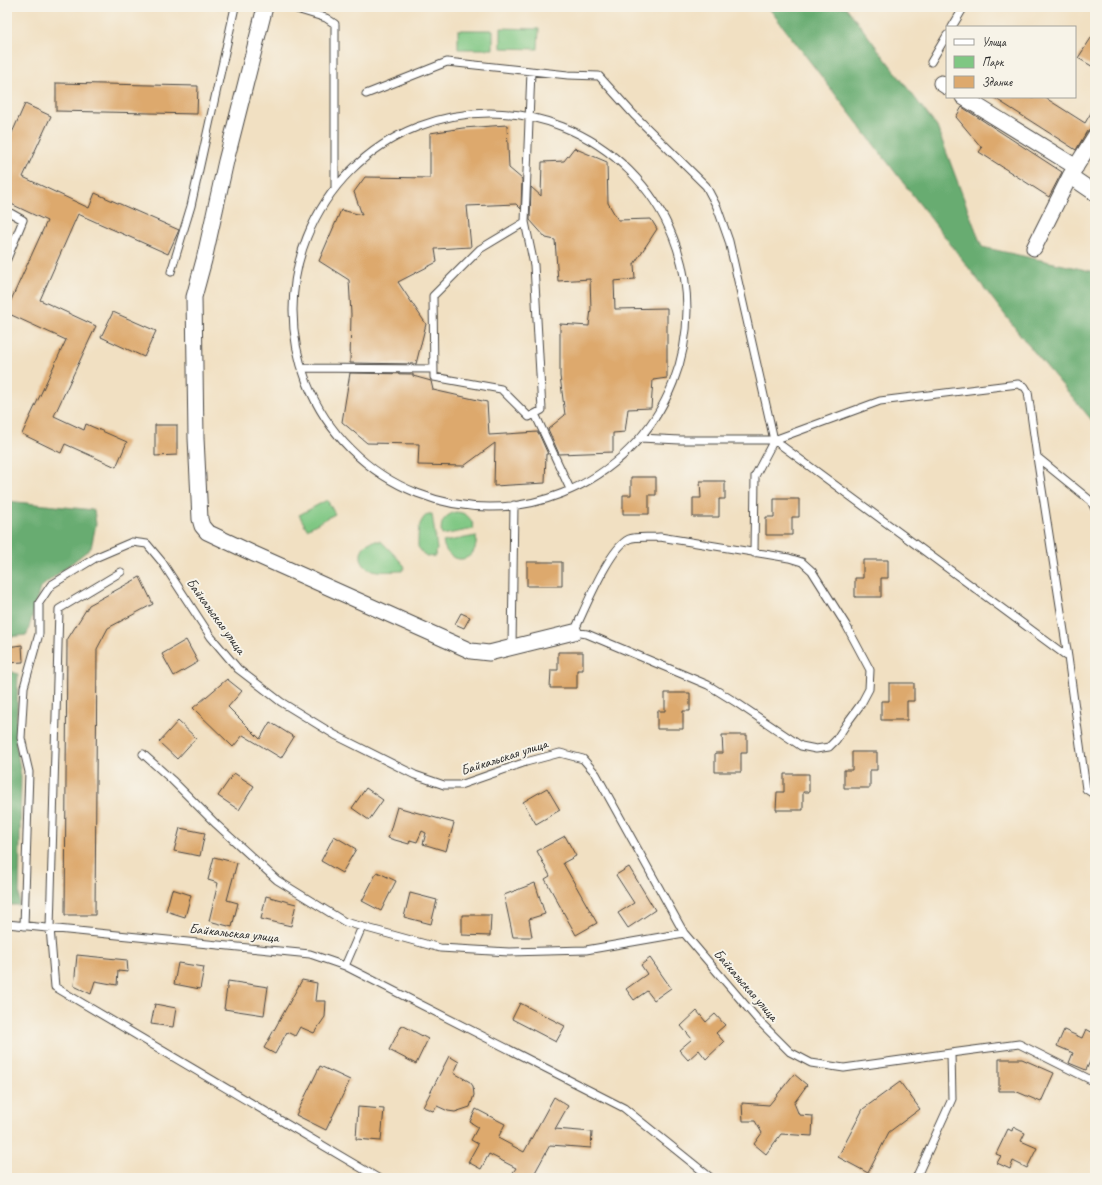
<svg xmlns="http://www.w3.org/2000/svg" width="1102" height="1185" viewBox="0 0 1102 1185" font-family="Caveat,sans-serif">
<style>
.green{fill:#7fc783;stroke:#557957}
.forest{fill:#67ac71;stroke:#496c4e}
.building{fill:#dda96d}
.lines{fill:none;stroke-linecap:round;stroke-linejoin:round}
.lane-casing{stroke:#494642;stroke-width:9}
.street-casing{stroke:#494642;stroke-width:17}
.lane{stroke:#fff;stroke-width:7}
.street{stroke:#fff;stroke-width:15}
.labels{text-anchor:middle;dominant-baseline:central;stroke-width:4;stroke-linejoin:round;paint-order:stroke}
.street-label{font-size:14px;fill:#2b2b2b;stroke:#f7f3e8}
</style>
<rect width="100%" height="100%" fill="#f7f3e8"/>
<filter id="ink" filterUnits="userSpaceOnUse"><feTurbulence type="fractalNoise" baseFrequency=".025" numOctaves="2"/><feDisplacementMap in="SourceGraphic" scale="8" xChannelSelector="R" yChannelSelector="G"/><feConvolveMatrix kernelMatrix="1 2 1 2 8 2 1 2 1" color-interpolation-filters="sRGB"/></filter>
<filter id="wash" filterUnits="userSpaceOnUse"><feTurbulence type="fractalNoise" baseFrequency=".012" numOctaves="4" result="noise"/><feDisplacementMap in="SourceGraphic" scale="16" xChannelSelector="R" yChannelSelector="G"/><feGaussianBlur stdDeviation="0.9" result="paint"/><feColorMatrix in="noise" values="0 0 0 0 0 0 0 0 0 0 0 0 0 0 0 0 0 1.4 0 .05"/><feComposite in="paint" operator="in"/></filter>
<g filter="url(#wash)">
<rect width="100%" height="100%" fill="#f1e0c2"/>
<path class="green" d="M501,28L539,29L538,49L501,48Z
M458,30H493V49H458Z
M327,500L335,514L307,529L299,515Z
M455,512C466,512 472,518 474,529L442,535C439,523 444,516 455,512Z
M428,514H432L437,549L435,556L426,557L418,547C418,535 417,521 428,514Z
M476,536C480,563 448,568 443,542Z
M373,541H381L403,564L405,567L402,571C389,571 359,576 361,554C362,546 367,543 373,541Z"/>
<path class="forest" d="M768,7H846L937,127L982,247L1095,272V424L1025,341Z
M7,501L94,510L96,524L91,548L40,588L27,635L7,637Z
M7,670L18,674L16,744L21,776L19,905H7Z"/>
<g id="blocks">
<path class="building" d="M1095,32V68L1078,58Z
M56,83L198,86L197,114L56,111Z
M993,97H1044L1085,123L1095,106V126L1087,131L1076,150Z
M25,104L51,116L23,177L89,208L95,193L179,230L168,254L78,214L40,300L96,326L54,416L84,430L86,424L127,442L116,467L65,444L61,453L22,434L66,340L7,313V309L47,221L7,202V144Z
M962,107L1062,172L1049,197L979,152L982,148L956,117Z
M507,125L509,168L522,179L521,209L516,204L467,206L471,247L435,249L437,262L398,282L426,324L416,364L350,363L351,314L349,280L319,261L341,210L362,215L354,192L365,177L430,178V133L463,128Z
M574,148L607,162L608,203L618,220L651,219L657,229L634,264L635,279L614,281L615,309L667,308V378L653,380L651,408L628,409L625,432L613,433V452L559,454L548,429L565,415L560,376V324L589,326L591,309L590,279L558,281L555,240L546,238L530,220L531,187L541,196L542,162L564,161Z
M113,312L156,331L144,357L101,337Z
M350,373L413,374V376L431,381L433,390L487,402L489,435L538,432L548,454H546L545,483L494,486L495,443L464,466L418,465L419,444L367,443L342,422Z
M155,425H177V455L155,456Z
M631,477H656V495H649V514H623V495H631Z
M700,481H725V499H719V517H693V498H701Z
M774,499H799V517H792V535H766V517H774Z
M863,560H888V578H881V597H855V578H863Z
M527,562H562V586H527Z
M140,577L153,604L108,628L97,649L95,915H65L67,640L89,605Z
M461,613L470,617L464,628L455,624Z
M186,640L198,662L174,676L162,654Z
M22,645L23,662L7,663V647Z
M558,652H583V670H577V688H550L551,670H558Z
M227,679L242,691L228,707L260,739L270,722L294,737L281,758L243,735L233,747L193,708Z
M889,683H914V701H907V720H881V701H889Z
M665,693H690V711H683V729H657V711H665Z
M178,721L196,738L177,759L159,742Z
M722,735H747V753H741V772H715V753H723Z
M852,752H877V770H870V788H844V770H852Z
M234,773L254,786L239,810L218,796Z
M784,774H809V792H803V810H776L777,792H784Z
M366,788L383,800L369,820L352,808Z
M547,788L560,810L536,824L523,802Z
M397,807L454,823L446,851L423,844L426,833L422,831L417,842L410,840L409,844L388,838Z
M180,828L205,833L200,856L174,851Z
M334,836L356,849L342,873L321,861Z
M565,836L576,856L563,863L597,923L576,935L545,879L550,876L537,851Z
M214,857L237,863L227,900L238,903L232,927L209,921L218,883L208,880Z
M629,867L655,910L628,928L618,913L634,903L616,875Z
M377,872L396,881L381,911L362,901Z
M535,883L545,914L529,919L532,937H513L504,895Z
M172,889L191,895L185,917L166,911Z
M410,893L437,900L431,924L404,917Z
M266,896L296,904L291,926L261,919Z
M462,915H491L490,936L462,935Z
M77,955L127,960L128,972L118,971L117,985L95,981L91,994L74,986Z
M650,958L671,988L654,1000L647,991L634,1000L626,989L647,974L641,965Z
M178,963L204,967L200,989L174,984Z
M302,980L317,983L315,1001H326L325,1017L314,1033L300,1027L295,1036L287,1032L275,1054L264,1048Z
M228,981L268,987L264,1015L224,1009Z
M520,1003L565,1026L556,1042L512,1019Z
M155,1004L176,1008L173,1027L151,1024Z
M697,1011L706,1022L715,1014L725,1025L716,1033L724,1042L706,1059L699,1050L688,1060L679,1050L692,1039L681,1026Z
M402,1025L428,1039L416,1064L389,1050Z
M1086,1029L1095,1034V1051L1086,1070L1069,1063L1073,1053L1057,1046L1064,1030L1082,1038Z
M449,1056L459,1062L454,1073L470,1082L473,1086L474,1095L470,1107L455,1112L448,1111L437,1106L433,1111L423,1107Z
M999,1059H1022L1054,1073L1041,1102L1015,1091H999Z
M320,1066L350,1080L326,1130L296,1115Z
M794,1074L807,1085L794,1103L799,1115L813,1116L812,1136L781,1134L766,1154L754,1144L762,1133L755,1121H743L742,1103L769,1105Z
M900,1082L920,1109L889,1132L868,1173L838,1157L863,1109Z
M554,1097L568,1106L555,1129L592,1132L591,1148L550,1145L532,1178H520L512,1174L516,1168L489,1154L481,1169L468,1162L478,1144L471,1140L478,1127L470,1122L476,1109L505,1124L498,1138L524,1152Z
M358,1107L384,1109L381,1141L356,1139Z
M1013,1127L1025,1133L1021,1141L1037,1148L1027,1168L1013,1161L1010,1169L997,1163L1001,1156L996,1154L1008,1129L1012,1131Z"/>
</g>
</g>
<g filter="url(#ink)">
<use href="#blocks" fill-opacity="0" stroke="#494642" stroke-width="1"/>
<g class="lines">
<defs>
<path id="lane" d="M290,7L326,18L335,24V188
M952,27L964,7
M931,62L947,35
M366,94L447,62L568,75L599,76L634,115L706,186L717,207L729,241L774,440H680L640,438
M293 310a197 197 0 1 1 394 0a197 197 0 1 1-394 0Z
M7,211L23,220L7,259
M525,222L480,249L433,296L434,377L501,389L529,417L542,410L534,265L525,222L531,71
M171,272L191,206L235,7
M302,368L434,369
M535,414L570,489
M774,440L1068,657L1086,789L1095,795
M1037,457L1068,657
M660,537L789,558L802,562L812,571L846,625L870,670L869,689L861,704L847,723L836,740L829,747L816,749L801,746L737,703L708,685L587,634L574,632C584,611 609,548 629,539C636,536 652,538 660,537Z
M754,553L755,476L774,440L880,401L1018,384L1025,387L1028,392L1037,457L1091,501L1095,509
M121,572L59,609L50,928L55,987L378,1178
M512,647L514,505
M143,754L172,780L216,824L277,880L345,922L440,948L509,952L586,950L684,933
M7,924L310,954L345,966L624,1108L711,1178
M24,926L29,772L21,738L24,687L39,634V603L51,585L97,557L132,542L147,544L162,562L211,637L238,669L281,702L335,735L415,775L444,785H460L526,762L560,753L583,759L596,774L684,933L758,1020L790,1052L811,1063L844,1068L951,1053L952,1099L916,1178
M345,966L362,927
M951,1053L1019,1044L1095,1082"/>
<path id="street" d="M265,7L226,161L204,260L194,297L196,438L200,519L202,526L207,532L254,554L471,651L489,653L574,632
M941,83L947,87
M963,97L1076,167
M1095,136L1070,176L1095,193
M1034,248L1070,176"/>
</defs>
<use href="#lane" class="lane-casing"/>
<use href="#street" class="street-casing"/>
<use href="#lane" class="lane"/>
<use href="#street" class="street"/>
</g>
</g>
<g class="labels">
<g class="street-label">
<text transform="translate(216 616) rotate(54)">Байкальская улица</text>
<text transform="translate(504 757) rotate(-18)">Байкальская улица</text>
<text transform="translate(234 933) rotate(6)">Байкальская улица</text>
<text transform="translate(746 985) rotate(49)">Байкальская улица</text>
</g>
</g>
<rect width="1102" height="1185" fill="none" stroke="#f7f3e8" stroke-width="24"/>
<rect x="946" y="26" width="130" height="72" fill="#f7f3e8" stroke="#a5a39c"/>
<rect x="954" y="39" width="20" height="6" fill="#ffffff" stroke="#a5a39c"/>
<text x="982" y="46" font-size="12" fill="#2b2b2b">Улица</text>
<rect x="954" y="56" width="20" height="12" fill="#7fc783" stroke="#a5a39c"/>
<text x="982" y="66" font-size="12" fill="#2b2b2b">Парк</text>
<rect x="954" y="76" width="20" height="12" fill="#dda96d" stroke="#a5a39c"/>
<text x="982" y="86" font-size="12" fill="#2b2b2b">Здание</text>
</svg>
